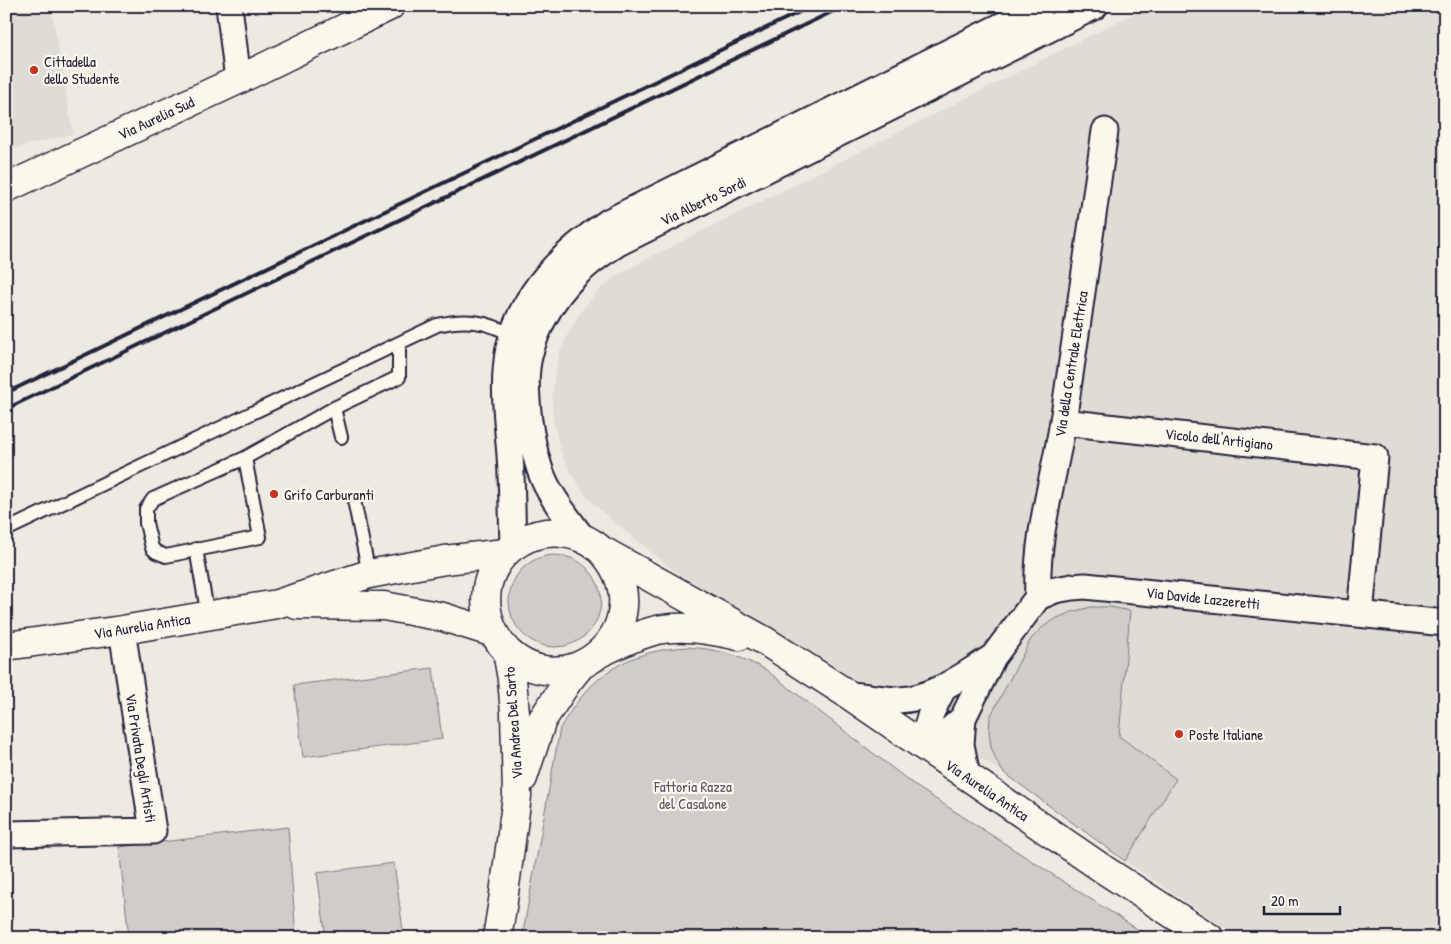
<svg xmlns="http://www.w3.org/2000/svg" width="1451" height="944" viewBox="0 0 1451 944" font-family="'Patrick Hand',sans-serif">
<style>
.built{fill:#dfdbd5}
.green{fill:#d0cdc9;stroke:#797882}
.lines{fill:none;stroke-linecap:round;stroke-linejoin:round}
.lane-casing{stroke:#22223b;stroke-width:16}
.street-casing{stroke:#22223b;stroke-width:29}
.secondary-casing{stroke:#22223b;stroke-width:31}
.lane{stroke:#fbf7ec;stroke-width:12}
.street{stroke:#fbf7ec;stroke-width:25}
.secondary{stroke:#fbf7ec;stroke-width:28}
.rail{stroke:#22223b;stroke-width:4}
.poi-dot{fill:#c8321e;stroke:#fbf7ec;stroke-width:2}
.labels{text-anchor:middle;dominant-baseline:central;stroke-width:4.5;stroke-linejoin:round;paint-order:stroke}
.poi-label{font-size:15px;fill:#22223b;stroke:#fbf7ec;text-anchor:start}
.street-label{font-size:15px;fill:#22223b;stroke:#fbf7ec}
.park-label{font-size:15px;fill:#565566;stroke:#fbf7ec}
</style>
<rect width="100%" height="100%" fill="#eeeae2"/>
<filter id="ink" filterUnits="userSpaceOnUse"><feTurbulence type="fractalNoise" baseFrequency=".02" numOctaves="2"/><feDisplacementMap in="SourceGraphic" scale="10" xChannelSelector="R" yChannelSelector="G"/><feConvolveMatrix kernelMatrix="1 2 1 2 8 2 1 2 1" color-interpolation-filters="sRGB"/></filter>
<g filter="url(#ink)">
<path class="built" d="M6,6H51L73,134L6,150Z
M1150,6H1445V938H1240L1125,861L1003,772L821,658L673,570L602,512L586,496L574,478L564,459L557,438L553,417L552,395L555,374L560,351L570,330L582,310L597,292L615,277L635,265L1115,23Z"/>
<path class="green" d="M509 601a46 46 0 1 1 92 0a46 46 0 1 1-92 0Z
M1091,607H1111L1130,611L1119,736L1176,779L1125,861L1003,772L996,760L991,747L989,732L990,717L1031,639L1043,627L1057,618L1072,612Z
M687,647C718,649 739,655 766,670L917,787L1151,938H522L560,728C591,675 625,651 687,647Z
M433,668L442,739L303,757L294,685Z
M288,827L296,938H129L119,847Z
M394,863L404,938H326L317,873Z"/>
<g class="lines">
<defs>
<path id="lane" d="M334,408L341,437
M245,458L260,537L166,556L156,552L152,548L146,523V509L153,499L245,458L334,408L399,377V344
M355,505L369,574
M6,530L437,325C466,318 486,321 512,335
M196,549L208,616"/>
<path id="street" d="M229,6L238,80
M1063,422L1375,457L1360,614
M582,538C569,519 553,501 544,480C536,462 532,441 529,421C527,404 525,385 527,368C528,357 532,345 536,335C553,293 580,266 618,243L1095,6
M513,546C512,516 512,485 510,455C507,419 502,383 509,348C521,294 564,252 608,222L1041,6
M1038,597C1035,537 1054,479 1063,421C1078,324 1091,228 1105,131
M849,695C866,696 883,700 899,700C933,699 965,674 993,657
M963,718L961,744L967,776
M922,745L943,736L963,718L993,657L1038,597L1055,590L1072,587L1085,586L1445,623
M922,745L931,713L944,687
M6,834L153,831L122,630"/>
<path id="secondary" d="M6,188L238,80L390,6
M601,550C667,621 571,710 508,652C498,642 491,629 488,616C473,549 551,507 601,550L765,641L849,695L1106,871L1210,938
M297,605L384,606L443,617L494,633
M6,646L122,630L277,604L369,574L445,560L505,553
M602,652C618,644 635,636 653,631C681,624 711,630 739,636
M523,778L542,720L568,681L581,665
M497,938L503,901L517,796L515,713L512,679L507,651"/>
</defs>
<use href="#lane" class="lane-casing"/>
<use href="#street" class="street-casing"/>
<use href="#secondary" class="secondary-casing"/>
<use href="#lane" class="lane"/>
<use href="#street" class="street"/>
<use href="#secondary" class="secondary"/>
<path class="rail" d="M6,393L812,6
M6,409L844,6"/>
</g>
</g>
<g class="poi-dot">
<circle cx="34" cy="70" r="5"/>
<circle cx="274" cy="494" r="5"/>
<circle cx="1179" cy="734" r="5"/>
</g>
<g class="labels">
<g class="poi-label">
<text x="44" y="61">Cittadella<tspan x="44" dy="17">dello Studente</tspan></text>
<text x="284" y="494">Grifo Carburanti</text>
<text x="1189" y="734">Poste Italiane</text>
</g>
<g class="street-label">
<text transform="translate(156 118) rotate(-25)">Via Aurelia Sud</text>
<text transform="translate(703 201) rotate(-26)">Via Alberto Sordi</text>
<text transform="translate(1071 364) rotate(-81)">Via della Centrale Elettrica</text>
<text transform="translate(1219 439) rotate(6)">Vicolo dell'Artigiano</text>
<text transform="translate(1203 598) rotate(6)">Via Davide Lazzeretti</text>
<text transform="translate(142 626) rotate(-9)">Via Aurelia Antica</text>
<text transform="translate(513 723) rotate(-94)">Via Andrea Del Sarto</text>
<text transform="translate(141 758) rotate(81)">Via Privata Degli Artisti</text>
<text transform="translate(987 790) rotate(34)">Via Aurelia Antica</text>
</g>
<g class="park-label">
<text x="693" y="786">Fattoria Razza<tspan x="693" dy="17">del Casalone</tspan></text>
</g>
</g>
<rect width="1451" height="944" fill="none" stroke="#fbf7ec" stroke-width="25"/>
<rect x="12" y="12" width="1426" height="919" fill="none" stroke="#22223b" stroke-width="2" filter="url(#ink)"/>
<path d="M1264 906v8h76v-8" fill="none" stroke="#22223b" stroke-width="2.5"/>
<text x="1271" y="906" font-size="15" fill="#22223b" stroke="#fbf7ec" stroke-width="4" paint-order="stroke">20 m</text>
</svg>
